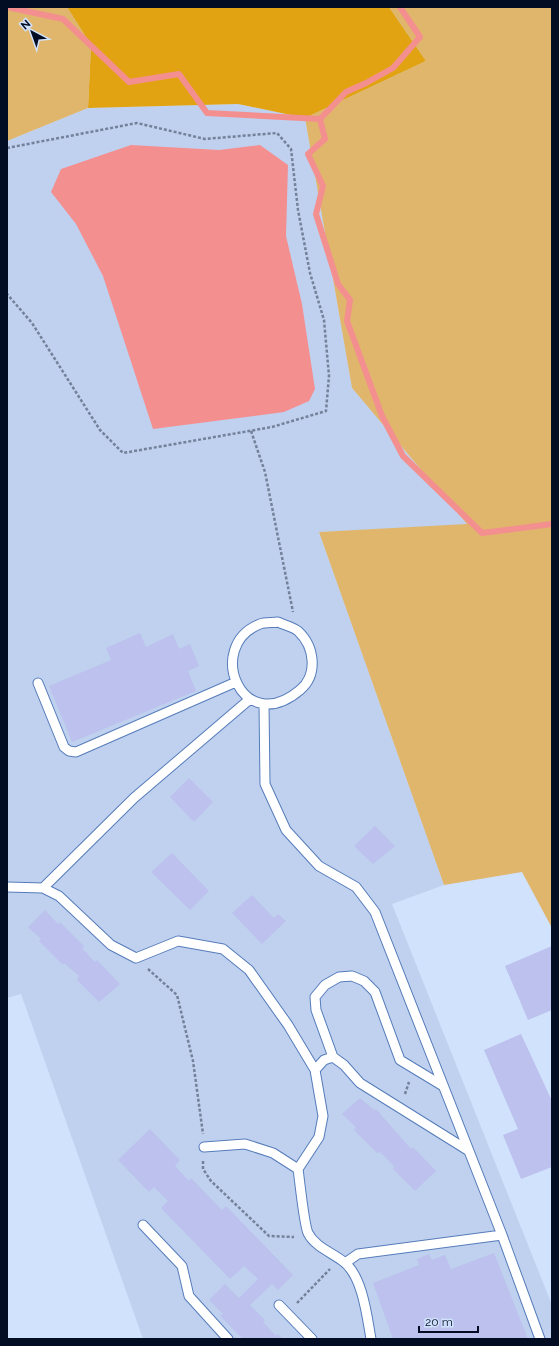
<svg xmlns="http://www.w3.org/2000/svg" width="559" height="1346" viewBox="0 0 559 1346" font-family="Raleway,sans-serif">
<style>
.built{fill:#bfd1ef}
.green{fill:#e0b56c}
.forest{fill:#e2a312}
.water{fill:#f48f90}
.lines{fill:none;stroke-linecap:round;stroke-linejoin:round}
.stream{stroke:#f48f90;stroke-width:6}
.building{fill:#bcc1ed}
.service-casing{stroke:#567cba;stroke-width:11}
.path{stroke:#73819a;stroke-width:2.5;stroke-dasharray:3 2;stroke-linecap:butt}
.service{stroke:#fff;stroke-width:9}
</style>
<rect width="100%" height="100%" fill="#d1e2fd"/>
<path class="built" d="M238,104L305,118L352,388L468,525L319,532L444,885L392,904L552,1305V1339H143L21,994L7,998V141L88,108Z"/>
<path class="green" d="M7,7H67L91,45L88,108L7,141Z
M389,7H552V928L522,872L444,885L319,532L467,524L352,388L305,118L426,61Z"/>
<path class="forest" d="M67,7H389L426,61L305,118L238,104L88,108L91,45Z"/>
<path class="water" d="M131,145L219,150L260,145L288,165L286,236L302,304L315,389L309,401L284,412L153,429L103,276L76,224L51,192L61,169Z"/>
<g class="lines">
<path class="stream" d="M7,7L63,19L129,82L179,74L207,113L320,119L346,92L366,83L393,68L420,37L400,7
M320,119L325,139L308,154L323,186L316,214L338,284L350,300L347,321L382,416L403,456L482,533L552,524"/>
</g>
<path class="building" d="M140,633L146,647L173,634L179,649L190,644L199,666L188,671L196,691L72,742L49,686L111,660L106,648Z
M189,778L213,802L194,822L170,797Z
M375,826L395,846L373,864L354,846Z
M172,853L209,891L190,910L151,872Z
M252,895L274,918L278,914L286,921L262,944L232,913Z
M45,910L58,924L60,922L84,946L82,948L95,962L97,960L120,984L99,1002L77,980L79,976L64,963L63,965L39,941L41,939L28,927Z
M552,946V1010L528,1020L505,966Z
M521,1034L552,1101V1167L521,1179L503,1135L518,1129L484,1050Z
M360,1098L374,1110L376,1109L411,1149L413,1147L436,1171L415,1191L393,1169L394,1166L380,1152L377,1153L354,1130L356,1127L342,1114Z
M150,1129L180,1160L175,1166L189,1181L191,1178L222,1210L226,1206L293,1275L278,1290L272,1284L250,1305L265,1320L263,1322L276,1336L278,1334L283,1339H243L220,1316L223,1314L209,1300L225,1284L239,1298L258,1279L244,1266L230,1279L161,1208L168,1201L154,1187L149,1192L118,1160Z
M494,1253L528,1339H393L373,1283L419,1265L417,1259L429,1254L432,1260L445,1255L451,1269Z"/>
<g class="lines">
<defs>
<path id="service" d="M278,622C284,625 293,627 298,631C315,647 318,675 300,690C242,739 204,646 260,624C265,622 273,623 278,622Z
M38,683L64,747L69,751L76,752L236,682
M264,704L265,784L286,830L319,866L356,887L375,912L502,1235L540,1339
M7,887L43,888L59,896L111,945L136,958L178,941L223,949L249,970L288,1025L315,1070
M43,888L134,798L250,699
M333,1057L316,1010L315,997L325,985L339,977L352,976L364,981L375,992L400,1060L443,1086
M204,1147L245,1144L273,1153L298,1169C300,1183 304,1224 308,1233C315,1247 333,1253 344,1262C363,1277 367,1317 371,1339
M298,1169L319,1137L323,1116L315,1070L324,1060L333,1057L344,1065L360,1083L469,1151
M143,1225L182,1266L189,1296L228,1339
M345,1263L358,1254L502,1235
M279,1305L312,1339"/>
</defs>
<use href="#service" class="service-casing"/>
<path class="path" d="M7,148L137,123L205,139L277,133L291,149L298,210L310,273L324,320L329,376L326,411L272,427L123,453L100,430L32,323L7,294
M251,431L265,472L293,612
M148,969L177,995L193,1061L203,1134
M405,1094L409,1082
M203,1161V1169L211,1181L269,1236L294,1237
M297,1303L330,1269"/>
<use href="#service" class="service"/>
</g>
<rect width="559" height="1346" fill="none" stroke="#020d24" stroke-width="16"/>
<g transform="translate(32 32) rotate(319)" stroke="#d1e2fd" stroke-width="3" paint-order="stroke">
<path d="M0-3L7 15L0 10L-7 15Z" fill="#020d24"/>
<text y="-6" font-size="11" font-weight="bold" text-anchor="middle" fill="#020d24">N</text>
</g>
<path d="M419 1326v6h59v-6" fill="none" stroke="#020d24" stroke-width="2"/>
<text x="425" y="1326" font-size="12" fill="#020d24" stroke="#d1e2fd" stroke-width="3" paint-order="stroke">20 m</text>
</svg>
